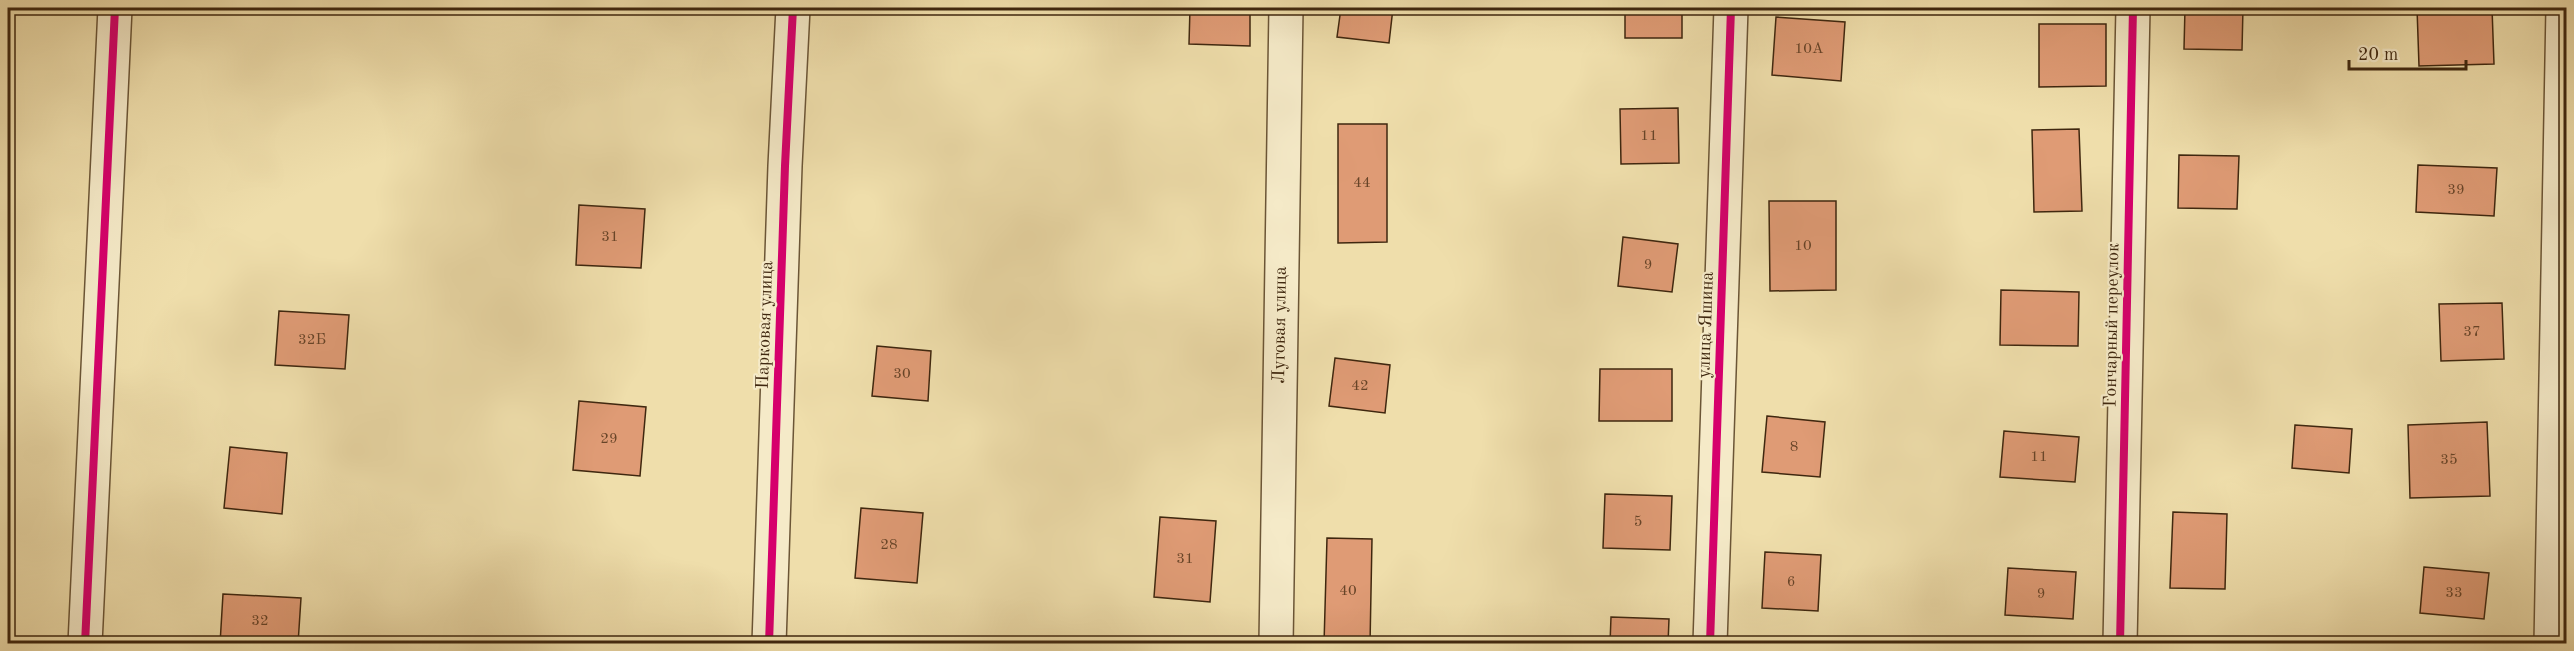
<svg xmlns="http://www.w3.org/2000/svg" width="2574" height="651" viewBox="0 0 2574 651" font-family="'Old Standard TT',serif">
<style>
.building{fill:#df9b75;stroke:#3f270f;stroke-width:1.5}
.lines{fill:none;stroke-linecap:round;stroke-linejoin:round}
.street-casing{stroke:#6b5536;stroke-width:36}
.street{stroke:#f5eac8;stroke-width:33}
.cycleway-casing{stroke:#f5eac8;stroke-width:11}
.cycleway{stroke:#d6006c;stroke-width:8}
.labels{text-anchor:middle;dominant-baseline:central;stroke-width:4.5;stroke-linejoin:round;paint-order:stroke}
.number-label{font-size:15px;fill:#674428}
.street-label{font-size:18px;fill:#3f270f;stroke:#f5eac8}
</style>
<rect width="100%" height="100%" fill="#efdeab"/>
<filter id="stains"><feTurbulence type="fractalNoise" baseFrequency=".00333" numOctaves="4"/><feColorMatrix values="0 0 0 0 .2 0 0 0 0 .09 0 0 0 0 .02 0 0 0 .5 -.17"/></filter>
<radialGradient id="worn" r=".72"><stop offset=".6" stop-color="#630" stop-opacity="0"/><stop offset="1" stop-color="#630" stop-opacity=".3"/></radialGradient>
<path class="building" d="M1190,8H1250V46L1189,44Z
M1341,8H1393L1389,43L1337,37Z
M1625,8H1682V38H1625Z
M2185,8H2243L2242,50L2184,49Z
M2417,8H2492L2494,64L2419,66Z
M1776,17L1845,22L1841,81L1772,75Z
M2039,24H2106V86L2039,87Z
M1678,108L1679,163L1621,164L1620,109Z
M1338,124H1387V242L1338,243Z
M2079,129L2082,211L2034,212L2032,130Z
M2179,155L2239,156L2237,209L2178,208Z
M2418,165L2497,168L2494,216L2416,212Z
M1769,201H1836V290L1770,291Z
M579,205L645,209L641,268L576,265Z
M1623,237L1678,244L1672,292L1618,286Z
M2001,290L2079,292L2078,346L2000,345Z
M2502,303L2504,359L2441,361L2439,304Z
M279,311L349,315L345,369L275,365Z
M877,346L931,351L928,401L872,396Z
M1335,358L1390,365L1385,413L1329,406Z
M1600,369H1672V421H1599Z
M579,401L646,407L640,476L573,470Z
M1767,416L1825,422L1820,477L1762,472Z
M2487,422L2490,496L2410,498L2408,425Z
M2295,425L2352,429L2349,473L2292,468Z
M2004,431L2079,437L2075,482L2000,477Z
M230,447L287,453L282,514L224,508Z
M1605,494L1672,496L1670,550L1603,548Z
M861,508L923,513L917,583L855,578Z
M2173,512L2227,514L2225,589L2170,588Z
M1160,517L1216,521L1210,602L1154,597Z
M1327,538L1372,539L1370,644H1324Z
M1765,552L1821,555L1818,611L1762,608Z
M2424,567L2489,573L2484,619L2420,613Z
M2008,568L2076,572L2073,619L2005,615Z
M223,594L301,598L298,644H220Z
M1611,617L1669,619L1668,644H1610Z"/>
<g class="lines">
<defs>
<path id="street" d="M85,644L115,8
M769,644L785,166L793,8
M1276,644L1286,8
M1710,644L1731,8
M2120,644L2133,8
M2551,644L2563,8"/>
</defs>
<use href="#street" class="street-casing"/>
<use href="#street" class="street"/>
<defs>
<path id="cycleway" d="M85,644L115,8
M769,644L785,166L793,8
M1710,644L1731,8
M2120,644L2133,8"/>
</defs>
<use href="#cycleway" class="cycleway-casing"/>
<use href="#cycleway" class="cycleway"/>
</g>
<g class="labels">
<g class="number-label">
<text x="1809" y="49">10А</text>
<text x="1649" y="136">11</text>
<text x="1362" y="183">44</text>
<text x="2456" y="190">39</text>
<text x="610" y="237">31</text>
<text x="1803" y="246">10</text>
<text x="1648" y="265">9</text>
<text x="2472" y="332">37</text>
<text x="312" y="340">32Б</text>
<text x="902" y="374">30</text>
<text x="1360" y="386">42</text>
<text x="609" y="439">29</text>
<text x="1794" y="447">8</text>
<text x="2039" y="457">11</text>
<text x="2449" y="460">35</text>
<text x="1638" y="522">5</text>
<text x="889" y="545">28</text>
<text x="1185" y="559">31</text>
<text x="1791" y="582">6</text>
<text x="1348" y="591">40</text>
<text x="2454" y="593">33</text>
<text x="2041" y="594">9</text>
<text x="260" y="621">32</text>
</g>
<g class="street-label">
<text transform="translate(765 325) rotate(-88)">Парковая улица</text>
<text transform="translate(1280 325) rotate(-89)">Луговая улица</text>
<text transform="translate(1706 325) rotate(-88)">улица Яшина</text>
<text transform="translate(2112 325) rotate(-89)">Гончарный переулок</text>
</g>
</g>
<rect width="2574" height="651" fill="none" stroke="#efdeab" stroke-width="30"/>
<rect x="9" y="9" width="2556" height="633" fill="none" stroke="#3f270f" stroke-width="3"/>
<rect x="15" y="15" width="2544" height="621" fill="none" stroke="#3f270f" stroke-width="1.5"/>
<path d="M2349 60v9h117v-9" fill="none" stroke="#3f270f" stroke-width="3"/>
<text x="2358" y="60" font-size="18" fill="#3f270f" stroke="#f5eac8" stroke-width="4.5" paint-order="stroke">20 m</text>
<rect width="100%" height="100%" filter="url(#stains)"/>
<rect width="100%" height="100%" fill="url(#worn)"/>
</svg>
